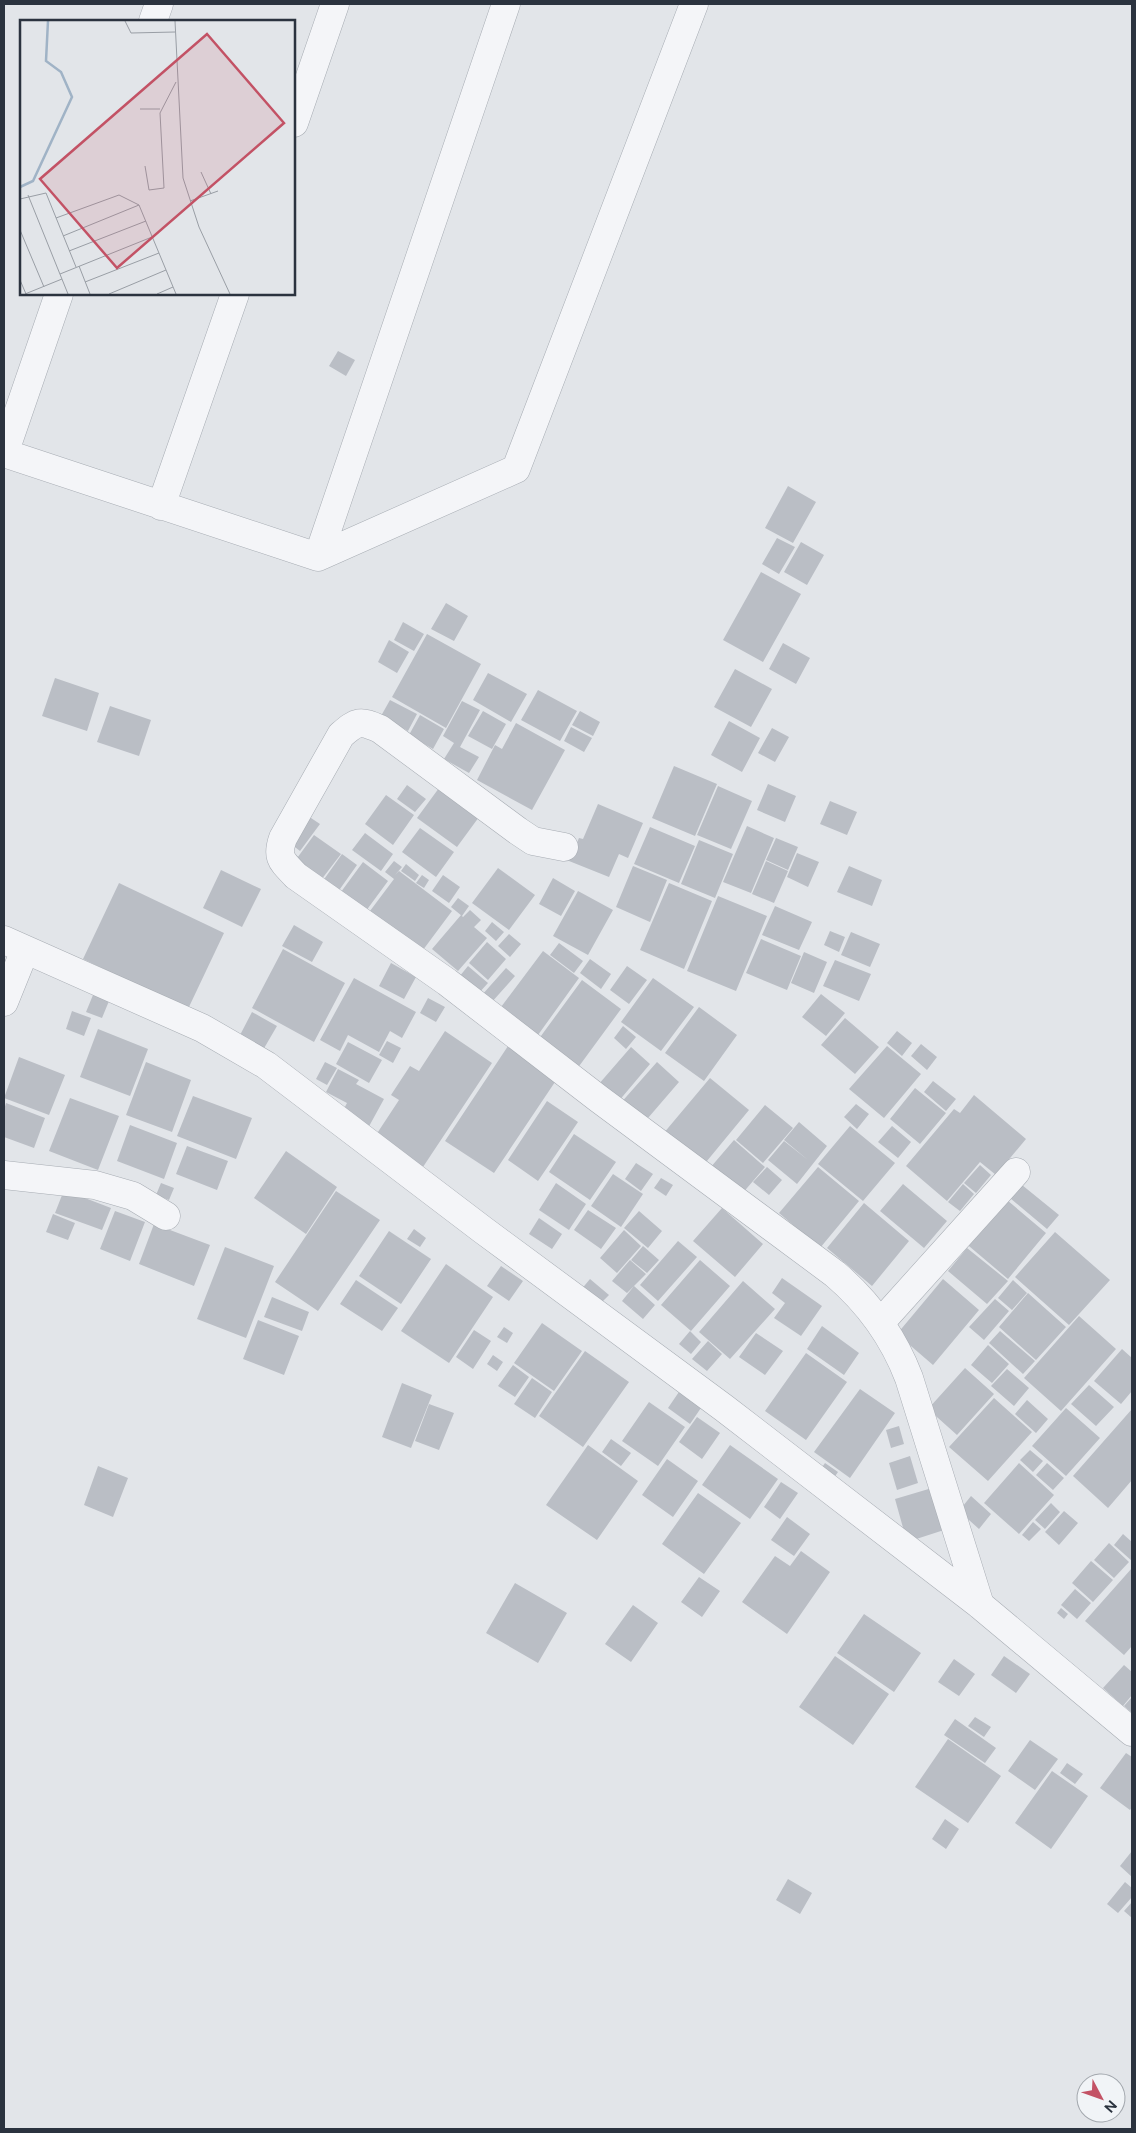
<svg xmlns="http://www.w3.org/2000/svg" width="1136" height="2133" viewBox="0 0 1136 2133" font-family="Figtree,sans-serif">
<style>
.building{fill:#babec5}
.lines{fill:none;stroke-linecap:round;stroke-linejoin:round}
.minor-casing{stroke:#a7acb3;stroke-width:29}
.minor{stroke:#f4f5f8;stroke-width:28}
.inset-river{fill:none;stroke:#a0b3c6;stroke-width:2.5}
.inset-road{fill:none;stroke:#999ea5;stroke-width:1}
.view{fill:#c35265;fill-opacity:0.15;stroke:#c35265;stroke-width:2.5}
.inset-edge{fill:none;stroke:#2b333f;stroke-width:2.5}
</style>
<rect width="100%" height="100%" fill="#e2e5e9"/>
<path class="building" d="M338,351L355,360L346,376L329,366Z
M788,486L816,502L793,543L765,528Z
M777,538L795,547L779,574L762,564Z
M801,542L824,555L807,585L784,572Z
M761,572L801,594L763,662L723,640Z
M446,603L468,616L454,641L431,629Z
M403,622L424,634L414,651L394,640Z
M427,634L481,664L446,728L392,697Z
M389,640L409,652L397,673L378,662Z
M783,643L810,658L796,684L769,669Z
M735,669L772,689L751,727L714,707Z
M488,673L527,694L511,722L473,700Z
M55,678L99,693L87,731L42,716Z
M538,690L577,711L560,741L521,720Z
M390,700L417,714L408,731L381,716Z
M462,701L480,710L460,747L479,757L469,773L444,759L454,743L443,736Z
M110,706L151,720L139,756L97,742Z
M483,711L506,724L492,749L468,736Z
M580,711L600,722L593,736L572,725Z
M420,715L444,729L433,749L409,735Z
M729,721L760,738L742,772L711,755Z
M516,723L565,750L532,810L477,780L495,745L502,749Z
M571,727L592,738L584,752L564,741Z
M772,728L789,737L775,762L758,753Z
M674,766L717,784L695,836L652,818Z
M768,784L796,796L785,822L757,810Z
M407,785L426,799L415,812L397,799Z
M718,786L752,801L731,849L697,835Z
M439,788L479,817L457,847L417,818Z
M386,795L414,815L393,845L365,824Z
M830,801L857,812L847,835L820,824Z
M598,804L643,823L628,858L619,854L609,877L569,861L579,838L583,839Z
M305,814L320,824L300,851L286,840Z
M747,826L774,838L751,893L723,882Z
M650,827L695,846L679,883L634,864Z
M420,828L454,852L436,877L402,852Z
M365,833L393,854L381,871L352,850Z
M314,835L341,854L318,884L292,865Z
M776,838L798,847L788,870L766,860Z
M699,840L733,854L715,898L681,884Z
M797,853L819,862L808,887L787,877Z
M342,854L357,865L335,896L320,885Z
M394,861L402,867L395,875L399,871L452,911L420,954L367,915L394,879L385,872Z
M766,861L788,871L774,903L752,894Z
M363,862L388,881L363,915L338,896Z
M406,864L419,875L415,881L401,871Z
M633,866L667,880L650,922L616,907Z
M849,866L882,880L872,906L837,892Z
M498,868L535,895L509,930L472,903Z
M221,870L261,889L242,927L203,908Z
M422,875L429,880L424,888L416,883Z
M443,875L460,887L449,903L432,891Z
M553,878L575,891L561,916L539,904Z
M119,883L224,933L188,1009L83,959Z
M669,883L712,901L684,969L640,950Z
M578,891L613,910L588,955L553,936Z
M718,896L767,916L736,991L687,971Z
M458,898L469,906L462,916L451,907Z
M775,906L812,922L799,950L762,935Z
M470,910L481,920L474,927L487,938L458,971L432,949L461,915L463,917Z
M492,922L504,932L496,941L485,931Z
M294,925L323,942L312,962L282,946Z
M830,931L845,937L839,952L824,945Z
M851,932L880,944L870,967L841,955Z
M509,934L521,944L510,957L498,946Z
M761,939L801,956L787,990L746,973Z
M487,942L506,959L488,980L469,963Z
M559,943L583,961L574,973L550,955Z
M283,949L345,983L314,1042L252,1008Z
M543,951L579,978L538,1035L501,1007Z
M804,952L827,962L814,993L791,983Z
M590,959L611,974L601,989L580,973Z
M835,960L871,974L859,1001L823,986Z
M391,963L416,977L404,999L379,986Z
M468,966L488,983L478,994L459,977Z
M627,966L647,980L629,1004L610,990Z
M506,968L515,976L491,1003L482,995Z
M354,978L416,1012L402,1038L390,1031L379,1052L348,1035L340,1051L320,1040Z
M653,978L694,1007L661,1051L621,1022Z
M582,980L621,1009L577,1069L538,1040Z
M821,994L845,1013L826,1036L802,1017Z
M93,995L109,1001L102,1018L86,1012Z
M428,998L445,1007L436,1022L420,1013Z
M699,1007L737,1035L704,1081L665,1053Z
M72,1011L91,1018L84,1036L66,1029Z
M252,1012L277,1026L263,1050L239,1037Z
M845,1018L879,1047L855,1074L821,1045Z
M623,1026L636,1037L626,1049L614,1038Z
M98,1029L148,1049L130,1096L80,1077Z
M445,1031L492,1063L421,1170L374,1138L399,1100L391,1095L410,1066L419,1071Z
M897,1031L912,1043L902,1056L887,1043Z
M387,1041L401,1048L393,1063L379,1055Z
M348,1042L382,1060L369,1083L336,1064Z
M921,1044L937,1057L927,1070L911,1056Z
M508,1046L557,1079L494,1173L445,1141Z
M887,1046L921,1074L884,1118L849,1089Z
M631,1047L650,1064L618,1102L598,1085Z
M19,1057L65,1075L49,1115L4,1098Z
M146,1062L191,1080L172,1132L126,1115Z
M325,1062L337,1068L327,1085L316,1079Z
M657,1062L679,1082L642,1125L619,1105Z
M338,1069L359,1080L356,1084L384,1099L367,1130L340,1116L347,1103L326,1092Z
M710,1078L749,1110L702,1167L663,1134Z
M933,1081L956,1099L946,1111L924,1092Z
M915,1088L946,1113L920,1144L890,1119Z
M974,1095L1026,1139L996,1175L980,1162L947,1201L906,1166L954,1109L960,1113Z
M193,1096L252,1118L236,1159L177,1136Z
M70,1098L119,1116L98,1170L49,1151Z
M547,1101L578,1122L538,1181L508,1160Z
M6,1103L45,1118L34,1148L4,1137V1110Z
M856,1104L869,1114L857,1129L844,1117Z
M765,1105L793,1128L763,1163L736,1140Z
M799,1122L827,1146L797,1184L768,1160L784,1141L808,1160L784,1140Z
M130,1125L177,1143L164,1179L117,1161Z
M850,1126L895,1163L863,1201L818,1164Z
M892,1126L911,1142L898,1158L878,1142Z
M574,1134L616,1162L590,1200L549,1172Z
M734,1140L765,1167L741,1195L710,1168Z
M187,1146L228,1161L217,1190L176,1174Z
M286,1151L337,1187L306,1234L254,1198Z
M636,1163L653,1174L641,1191L625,1179Z
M980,1165L991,1175L976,1193L964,1183Z
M767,1167L782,1180L769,1195L753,1182Z
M818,1167L859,1201L820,1248L779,1213Z
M613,1174L643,1194L621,1227L591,1206Z
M661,1178L673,1185L666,1196L654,1188Z
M161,1183L174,1188L169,1200L156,1195Z
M556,1183L586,1204L569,1230L539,1210Z
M903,1184L947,1221L924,1248L880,1211Z
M963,1184L974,1194L960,1211L948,1202Z
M1022,1185L1059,1215L1047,1229L1010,1198Z
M64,1190L111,1208L102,1230L55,1213Z
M336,1191L380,1220L318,1311L275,1282Z
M1001,1195L1046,1233L1008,1279L963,1241Z
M864,1203L909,1241L872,1286L827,1248Z
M722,1208L763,1244L735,1277L693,1241Z
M588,1210L616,1228L601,1249L574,1230Z
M115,1211L145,1222L130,1261L100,1249Z
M639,1211L662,1231L648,1248L624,1228Z
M53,1214L75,1223L68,1240L46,1232Z
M539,1218L562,1234L552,1249L529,1234Z
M154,1224L210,1245L194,1286L139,1264Z
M414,1229L426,1238L420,1247L407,1239Z
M624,1230L641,1246L617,1273L600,1258Z
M389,1231L431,1259L401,1304L359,1276Z
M1055,1232L1110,1280L1069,1325L1015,1277Z
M678,1241L697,1257L658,1301L640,1285Z
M643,1246L659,1260L647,1273L631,1260Z
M225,1247L274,1266L246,1338L197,1319Z
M967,1248L1008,1281L987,1304L948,1271Z
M630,1260L646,1274L627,1293L612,1281Z
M700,1260L730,1286L691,1331L661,1305Z
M446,1264L493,1297L449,1363L401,1331Z
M501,1266L523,1281L509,1301L487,1286Z
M782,1278L822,1306L801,1336L774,1318L785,1303L772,1293Z
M590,1279L609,1295L598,1306L580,1291Z
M943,1279L979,1310L933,1365L897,1334Z
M356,1280L398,1308L382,1331L340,1304Z
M1013,1280L1027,1293L1012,1310L998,1298Z
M743,1281L775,1309L730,1359L699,1332Z
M634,1286L655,1305L643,1319L622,1301Z
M1028,1293L1066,1327L1036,1360L999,1327Z
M272,1297L309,1312L302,1331L264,1317Z
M995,1299L1009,1311L984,1340L969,1327Z
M1079,1316L1116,1349L1061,1411L1024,1378Z
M258,1320L299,1336L284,1375L243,1359Z
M542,1323L582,1351L554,1391L514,1363Z
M822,1326L859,1353L844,1375L807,1349Z
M504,1327L513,1333L507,1343L497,1337Z
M474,1330L491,1341L473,1369L456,1357Z
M690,1331L701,1342L691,1354L679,1344Z
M1000,1331L1035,1361L1023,1374L989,1343Z
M756,1333L783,1351L765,1375L739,1357Z
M708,1341L722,1354L707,1371L692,1359Z
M988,1345L1009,1364L992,1383L971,1365Z
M1122,1349L1132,1358V1391L1121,1404L1094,1381Z
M585,1351L629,1382L583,1447L539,1416Z
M806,1353L847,1382L806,1440L765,1411Z
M493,1355L503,1362L497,1371L487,1364Z
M513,1365L529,1377L515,1397L498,1386Z
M965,1368L994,1394L957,1435L928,1409Z
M1007,1369L1029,1388L1014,1406L991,1386Z
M532,1378L552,1392L535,1418L514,1404Z
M402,1383L432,1395L411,1448L382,1437Z
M1089,1385L1114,1407L1096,1426L1071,1404Z
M683,1386L705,1402L690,1424L668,1408Z
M860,1389L895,1413L850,1478L814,1452Z
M994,1398L1032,1432L988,1481L949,1447Z
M1027,1400L1048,1419L1036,1433L1015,1414Z
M649,1402L685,1427L658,1466L622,1441Z
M429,1404L454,1413L439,1450L415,1441Z
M1066,1408L1100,1438L1066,1476L1032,1446Z
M1132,1409V1480L1108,1508L1073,1476Z
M697,1417L720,1433L702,1459L679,1442Z
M899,1426L904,1444L891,1448L886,1430Z
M611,1439L631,1453L621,1466L602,1452Z
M588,1445L638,1481L597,1540L546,1505Z
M730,1445L778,1479L750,1519L702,1485Z
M1030,1450L1043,1461L1033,1472L1020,1460Z
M910,1456L918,1483L897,1490L889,1463Z
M667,1459L698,1481L673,1517L642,1495Z
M825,1463L838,1472L831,1482L818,1473Z
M1019,1463L1054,1495L1019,1534L984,1503Z
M1047,1463L1064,1478L1053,1490L1036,1475Z
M98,1466L128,1478L113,1517L84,1505Z
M781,1482L798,1493L780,1519L764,1507Z
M932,1488L944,1530L907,1542L895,1499Z
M698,1493L741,1523L704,1574L662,1544Z
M971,1496L991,1514L979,1529L959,1511Z
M1051,1503L1060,1512L1045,1529L1035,1520Z
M1064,1511L1078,1523L1059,1545L1045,1532Z
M787,1517L810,1534L794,1556L771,1540Z
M1033,1522L1041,1529L1029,1541L1022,1535Z
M1123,1534L1132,1542V1561L1114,1545Z
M1109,1543L1129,1562L1114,1578L1094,1560Z
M801,1551L830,1572L787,1634L742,1602L775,1556L790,1566Z
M1091,1561L1113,1580L1093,1602L1072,1583Z
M1132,1568V1646L1124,1655L1085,1621Z
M699,1577L720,1591L702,1617L681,1602Z
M515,1583L567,1613L538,1663L486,1633Z
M1075,1589L1091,1603L1077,1619L1061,1605Z
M633,1605L658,1623L631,1662L605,1644Z
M1061,1608L1068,1614L1064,1619L1057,1613Z
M864,1614L921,1653L894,1692L837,1653Z
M835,1656L889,1694L853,1745L799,1707Z
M1004,1656L1030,1674L1016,1693L991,1675Z
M954,1659L975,1674L959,1696L938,1682Z
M1124,1665L1132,1672V1695L1123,1706L1103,1688Z
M1132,1697V1713L1124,1706Z
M975,1717L991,1727L984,1737L968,1726Z
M955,1719L996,1748L985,1763L944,1735Z
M948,1739L1001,1776L968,1823L915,1787Z
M1030,1740L1058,1759L1035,1790L1008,1771Z
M1126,1753L1132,1757V1807L1130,1810L1100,1788Z
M1067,1763L1083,1774L1075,1784L1060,1773Z
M1052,1771L1088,1796L1051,1849L1015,1823Z
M945,1819L959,1829L946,1849L932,1839Z
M1132,1851V1877L1120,1866Z
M788,1879L812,1893L800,1914L776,1900Z
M1125,1882L1132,1888V1897L1118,1913L1107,1904Z
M1132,1902V1918L1124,1911Z"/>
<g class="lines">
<defs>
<path id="minor" d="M153,21L159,4
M294,123L335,4
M4,453L318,557L516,469L694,4
M4,454L59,294
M161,506L235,294
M318,557L506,4
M564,847L533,841L518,831L380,729C360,720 357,721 341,735L283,838C276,858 282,861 296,876L447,982L599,1099L835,1274C869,1303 893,1336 909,1378L980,1605
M4,940L202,1028L266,1065L483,1230L724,1408L980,1605L1132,1732
M4,1002L25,950
M4,1175L95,1185L133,1196L166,1216
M881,1322L1016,1172"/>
</defs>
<use href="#minor" class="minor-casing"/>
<use href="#minor" class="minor"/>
</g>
<g transform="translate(20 20)">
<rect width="275" height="275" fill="#e2e5e9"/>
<path class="inset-river" d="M0,167L13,161L52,77L41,52L26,41L28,1"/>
<path class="inset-road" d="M105,1L111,13L155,12M155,1L163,158L179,207L210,274M120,89H140M125,146L129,170L144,168L140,93L156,62M181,152L191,174M8,175L48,274M0,179L26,173L56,247M170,181L198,171M36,198L99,175L119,185L156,274M0,210L24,267M43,216L119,185M49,231L126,201M59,246L70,274M40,254L132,217M0,260L6,274M65,262L139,233M5,274L42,259M89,274L146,250M137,274L153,267"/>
<path class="view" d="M187,14L264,103L97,248L20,159Z"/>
<rect width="275" height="275" class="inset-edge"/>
</g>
<rect width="1136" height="2133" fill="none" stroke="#2b333f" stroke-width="10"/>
<g transform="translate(1101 2098) rotate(131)"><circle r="24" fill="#f1f4f7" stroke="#a2a7ad"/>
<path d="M0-4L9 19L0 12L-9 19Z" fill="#c35265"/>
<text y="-8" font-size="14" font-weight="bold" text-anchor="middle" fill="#2b333f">N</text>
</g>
</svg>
